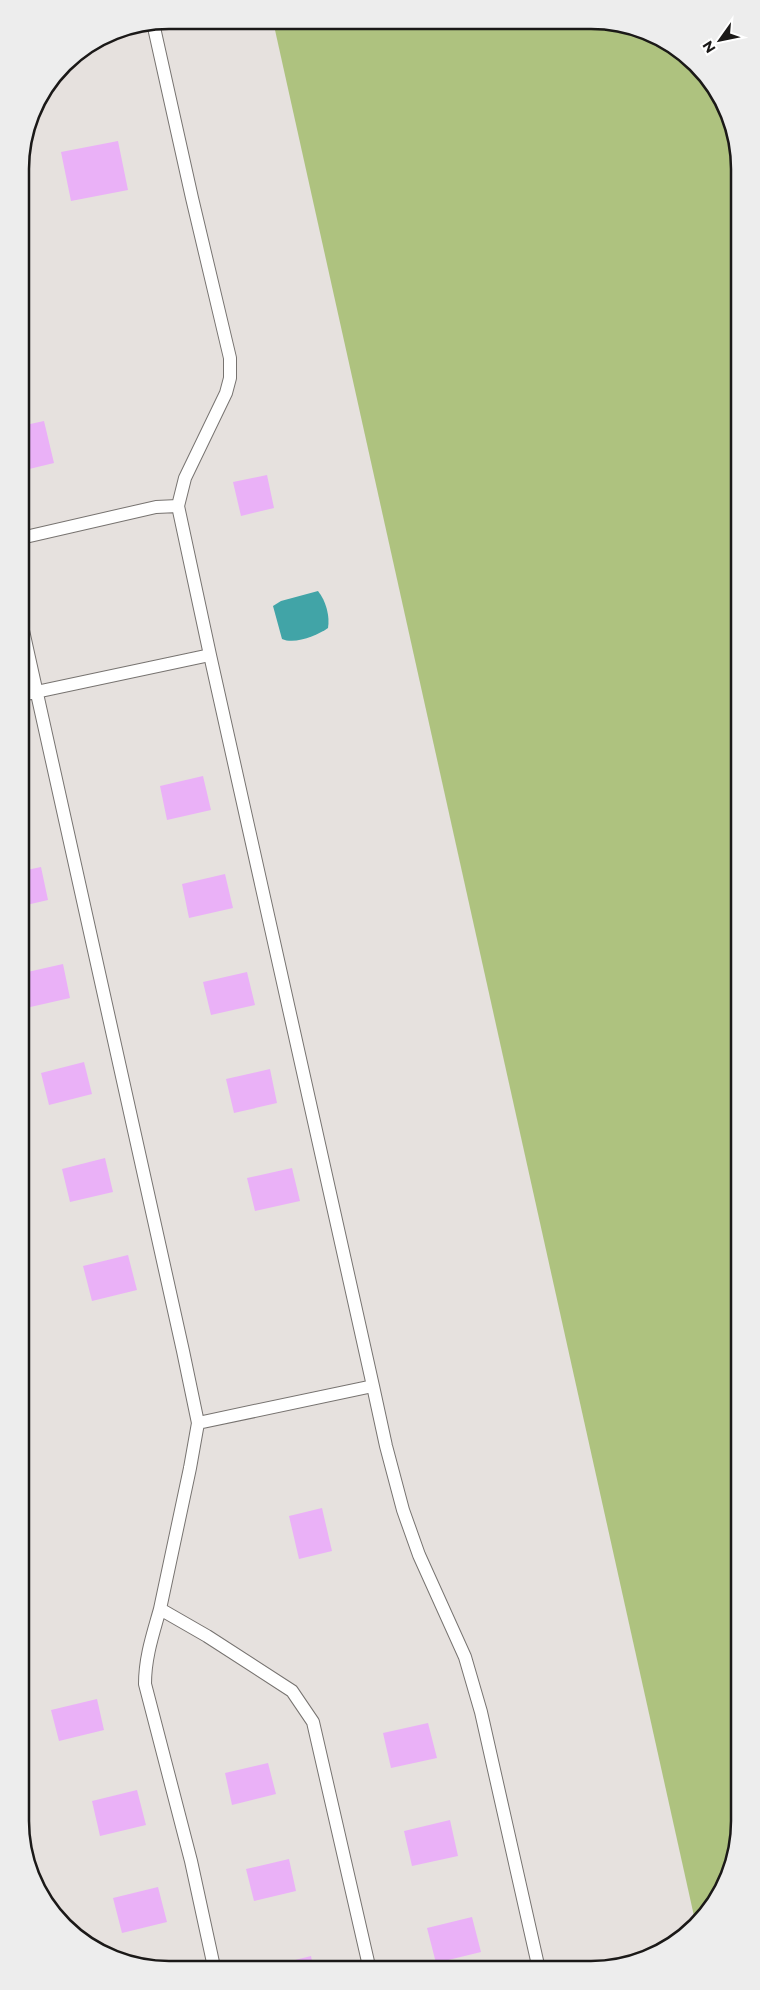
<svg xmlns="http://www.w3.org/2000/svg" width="760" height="1990" viewBox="0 0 760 1990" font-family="Montserrat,sans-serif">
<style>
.green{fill:#aec27f}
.water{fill:#41a4a7}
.building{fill:#eab1f7}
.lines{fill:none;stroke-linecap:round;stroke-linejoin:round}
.service-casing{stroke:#777370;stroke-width:14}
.service{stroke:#fff;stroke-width:12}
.rim{fill:none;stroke:#1b1918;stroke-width:2.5}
</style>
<rect width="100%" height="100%" fill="#e6e1de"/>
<path class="green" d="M273,21L620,23L657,36L696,64L735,131L740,1830L729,1878L703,1919L696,1925Z"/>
<path class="water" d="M318,591C326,601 330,616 328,628C318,635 295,645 282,639L273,606L281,601Z"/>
<path class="building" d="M92,44L93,48L81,51Z
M118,141L128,190L71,201L61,152Z
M44,421L54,463L21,471V426Z
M267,475L274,508L241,516L233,482Z
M203,776L211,810L167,820L160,786Z
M22,784L27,802L22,803Z
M41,867L48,900L22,906V871Z
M225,874L233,908L189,918L182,884Z
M63,964L70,998L26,1008L23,993V973Z
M247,972L255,1005L211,1015L203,982Z
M84,1062L92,1094L49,1105L41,1073Z
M270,1069L277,1103L234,1113L226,1079Z
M105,1158L113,1192L70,1202L62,1169Z
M292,1168L300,1201L255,1211L247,1178Z
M128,1255L137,1290L92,1301L83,1266Z
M322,1508L332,1551L299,1559L289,1516Z
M97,1699L104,1730L59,1741L51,1710Z
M428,1723L437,1758L391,1768L383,1733Z
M268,1763L276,1794L232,1805L225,1773Z
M137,1790L146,1825L100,1836L92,1801Z
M450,1820L458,1856L412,1866L404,1831Z
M289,1859L296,1891L254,1901L246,1869Z
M158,1887L167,1922L122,1933L113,1898Z
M472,1917L481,1952L436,1963L427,1928Z
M311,1956L313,1966L271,1967V1966Z"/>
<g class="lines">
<defs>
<path id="service" d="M153,23L192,198L230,358V378L226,393L185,478L178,506
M21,538L156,507L178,506L210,655L22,695
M22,626L183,1351L198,1423L190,1468L160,1609L207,1636L292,1691L313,1722L369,1966
M373,1386L386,1446L403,1510L419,1555L465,1657L481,1712L538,1965
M198,1423L373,1386L210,655
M160,1609C153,1634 145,1657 145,1684L191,1861L214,1967"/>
</defs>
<use href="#service" class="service-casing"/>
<use href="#service" class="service"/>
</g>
<path d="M0 0H760V1990H0ZM169 29H591A140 140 0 0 1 731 169V1821A140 140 0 0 1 591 1961H169A140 140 0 0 1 29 1821V169A140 140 0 0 1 169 29Z" fill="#ededed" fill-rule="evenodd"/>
<path class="rim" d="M169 29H591A140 140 0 0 1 731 169V1821A140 140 0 0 1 591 1961H169A140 140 0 0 1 29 1821V169A140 140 0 0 1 169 29Z"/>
<g transform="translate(720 40) rotate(237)" stroke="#ffffff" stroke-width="4" paint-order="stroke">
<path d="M0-4L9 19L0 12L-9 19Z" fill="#1b1918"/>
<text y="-8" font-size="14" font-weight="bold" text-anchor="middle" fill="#1b1918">N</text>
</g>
</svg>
